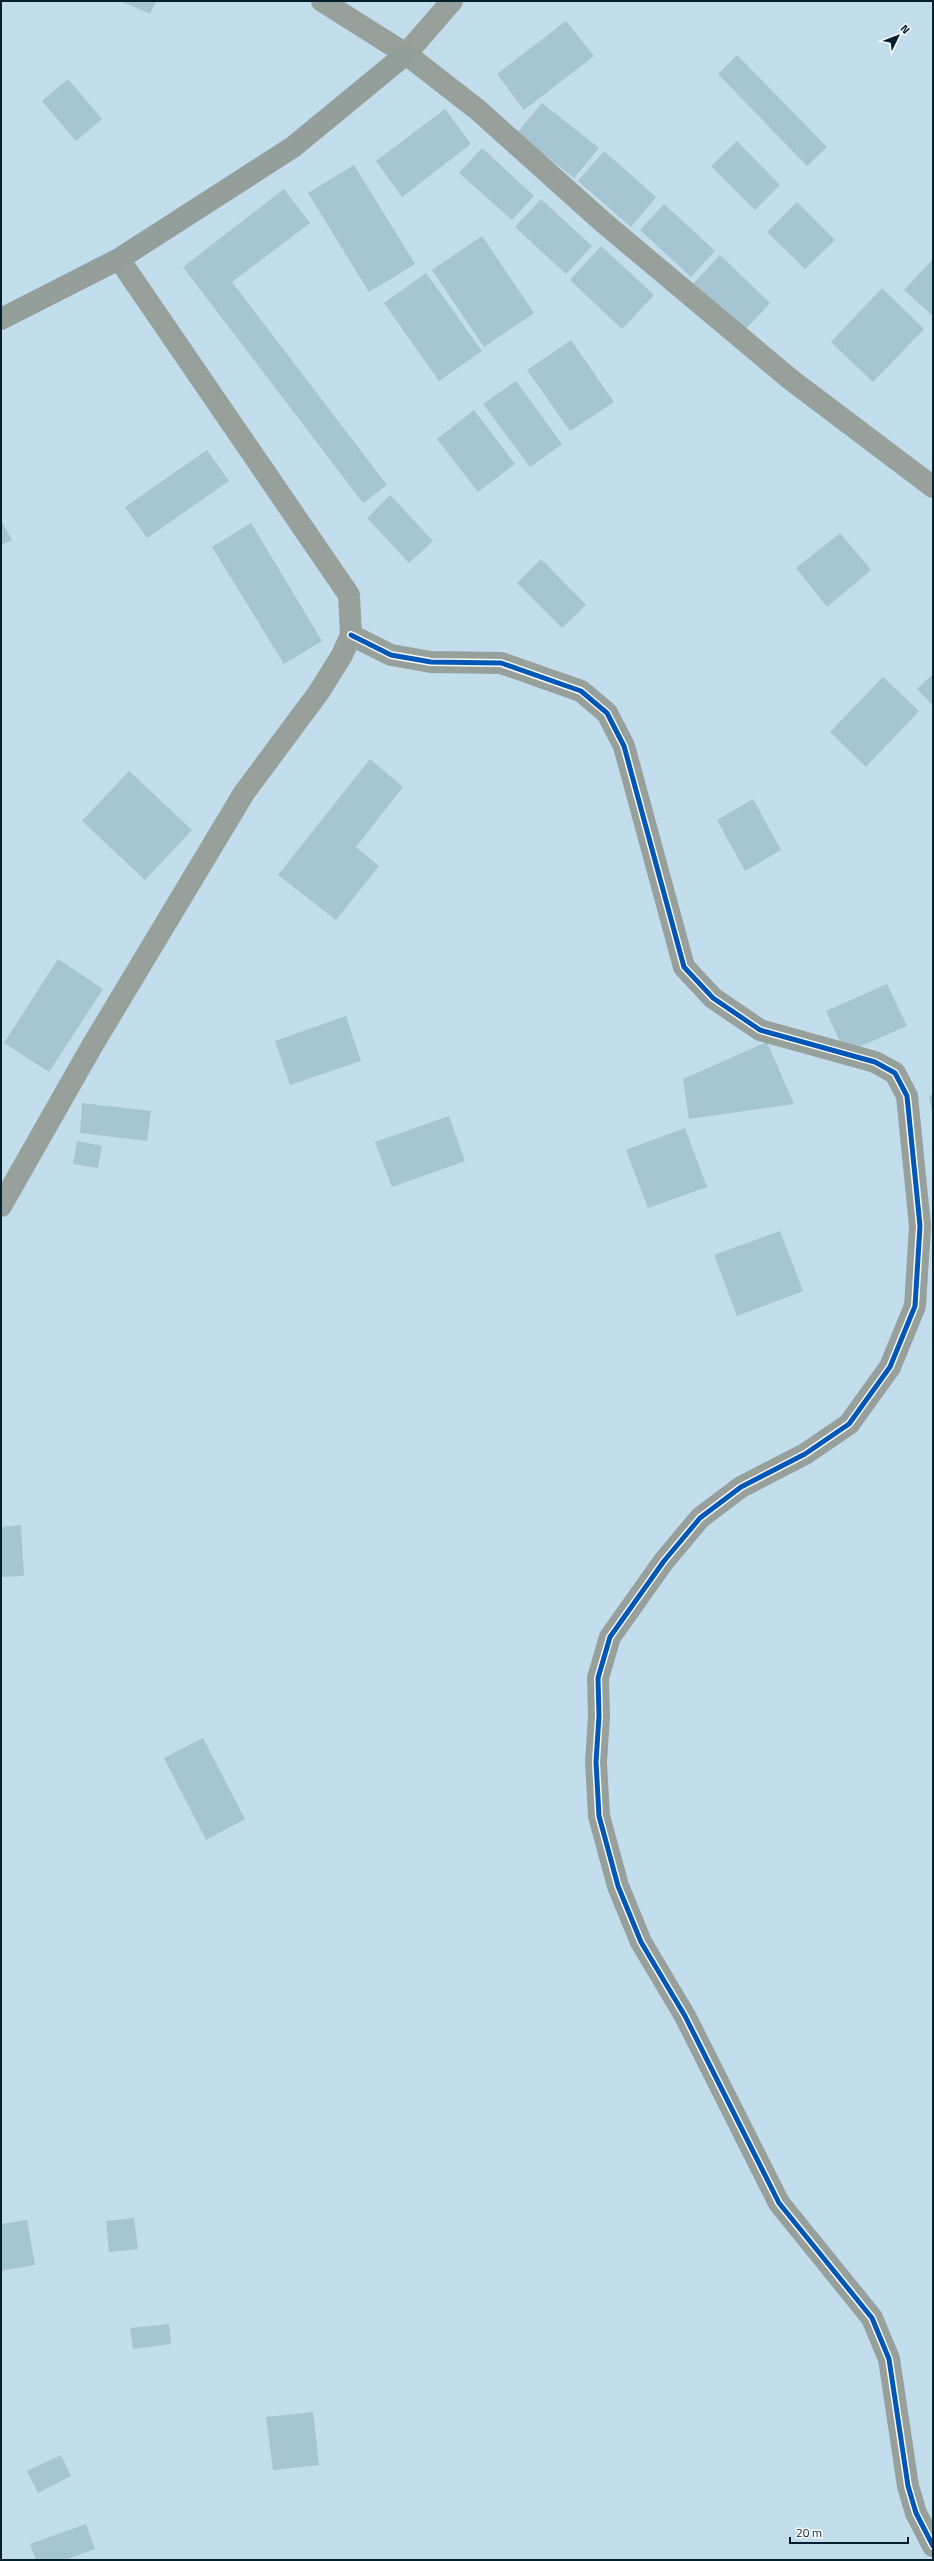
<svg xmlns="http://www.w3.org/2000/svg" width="934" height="2561" viewBox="0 0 934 2561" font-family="'Titillium Web',sans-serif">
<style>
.building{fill:#a4c5d1}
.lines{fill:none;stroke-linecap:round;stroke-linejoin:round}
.minor{stroke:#98a09c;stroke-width:22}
.tertiary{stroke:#98a09c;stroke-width:22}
.secondary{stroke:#949f9c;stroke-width:22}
.cycleway-casing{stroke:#fafafa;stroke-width:8}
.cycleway{stroke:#0057b8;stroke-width:5}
</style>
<rect width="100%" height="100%" fill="#c2ddec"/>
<path class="building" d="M120,1H156L150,14Z
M566,21L594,56L524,110L497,74Z
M737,55L827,147L807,166L718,74Z
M68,79L102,119L76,141L42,101Z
M542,103L599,148L574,178L517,133Z
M445,109L471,144L402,197L376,161Z
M737,141L780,185L755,210L711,166Z
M482,148L534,196L512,220L459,173Z
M604,151L656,197L631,227L578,181Z
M354,165L415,264L369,292L308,193Z
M284,189L310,223L232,282L387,485L363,503L183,267Z
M541,199L592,246L566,274L515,227Z
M797,202L835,240L805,269L767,232Z
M664,204L715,251L691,277L640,230Z
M482,236L534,313L484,347L432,270Z
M601,246L654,295L622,329L570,280Z
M720,255L770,303L744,331L693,284Z
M933,259V316L904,290Z
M426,273L482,351L439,381L384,303Z
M882,288L924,329L873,382L831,342Z
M571,340L614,402L570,431L527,370Z
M516,381L562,444L530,467L483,404Z
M474,410L515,464L478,492L437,439Z
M207,450L229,481L147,538L125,507Z
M390,495L433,541L409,563L367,518Z
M1,520L12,540L1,545Z
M251,523L322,641L284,664L212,547Z
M840,533L871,570L827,607L796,568Z
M541,559L586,605L562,628L517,583Z
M933,674V706L917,689Z
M883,677L919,711L866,767L830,732Z
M370,759L403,787L356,847L379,866L336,920L278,875Z
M129,771L192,830L145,880L82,821Z
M753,799L781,850L745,871L717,820Z
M58,959L103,989L49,1072L4,1043Z
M887,984L907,1026L845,1053L826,1011Z
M346,1016L361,1061L290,1085L275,1041Z
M767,1042L794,1104L689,1119L683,1079Z
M933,1095V1112H932L929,1096Z
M82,1103L151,1111L147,1141L80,1133Z
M449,1116L465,1161L392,1187L375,1142Z
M685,1128L707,1187L648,1208L626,1150Z
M77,1141L102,1146L98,1168L73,1164Z
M780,1231L803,1291L737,1316L714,1255Z
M21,1525L24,1576L1,1577V1527Z
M203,1738L245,1819L206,1840L164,1758Z
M134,2218L138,2249L109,2252L106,2221Z
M27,2220L35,2265L1,2271V2224Z
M169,2324L171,2344L133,2349L130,2328Z
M313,2412L319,2465L273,2470L266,2417Z
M61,2455L71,2476L38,2493L27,2471Z
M86,2524L95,2549L64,2560H36L30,2544Z"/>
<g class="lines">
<path class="minor" d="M351,635L391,655L431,662L501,663L581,691L607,713L624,746L684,967L713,998L760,1030L875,1062L895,1073L907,1096L920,1226L915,1306L890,1367L849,1424L805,1454L741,1487L700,1518L664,1561L610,1637L598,1678L599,1716L596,1762L599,1816L618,1886L641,1942L685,2016L779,2203L872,2318L889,2359L908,2486L916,2513L933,2546
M1,1206L92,1046L244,793L319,692L342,655L351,635L349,595L119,259"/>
<path class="tertiary" d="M322,1L406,54L478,110L604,223L790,379L933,487
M406,54L452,1"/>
<path class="secondary" d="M1,319L119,259L293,147L406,54"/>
<defs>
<path id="cycleway" d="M351,635L391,655L431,662L501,663L581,691L607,713L624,746L684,967L713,998L760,1030L875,1062L895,1073L907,1096L920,1226L915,1306L890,1367L849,1424L805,1454L741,1487L700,1518L664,1561L610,1637L598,1678L599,1716L596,1762L599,1816L618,1886L641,1942L685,2016L779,2203L872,2318L889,2359L908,2486L916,2513L933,2546"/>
</defs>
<use href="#cycleway" class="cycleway-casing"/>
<use href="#cycleway" class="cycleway"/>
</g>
<rect width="934" height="2561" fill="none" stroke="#041f2d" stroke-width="4"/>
<g transform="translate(898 36) rotate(47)" stroke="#fafafa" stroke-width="3" paint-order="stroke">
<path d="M0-3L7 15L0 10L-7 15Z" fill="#041f2d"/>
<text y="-6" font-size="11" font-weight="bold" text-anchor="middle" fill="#041f2d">N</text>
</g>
<path d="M790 2537v6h118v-6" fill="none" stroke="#041f2d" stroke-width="2"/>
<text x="796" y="2537" font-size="12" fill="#041f2d" stroke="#fafafa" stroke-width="3" paint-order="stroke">20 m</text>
</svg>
